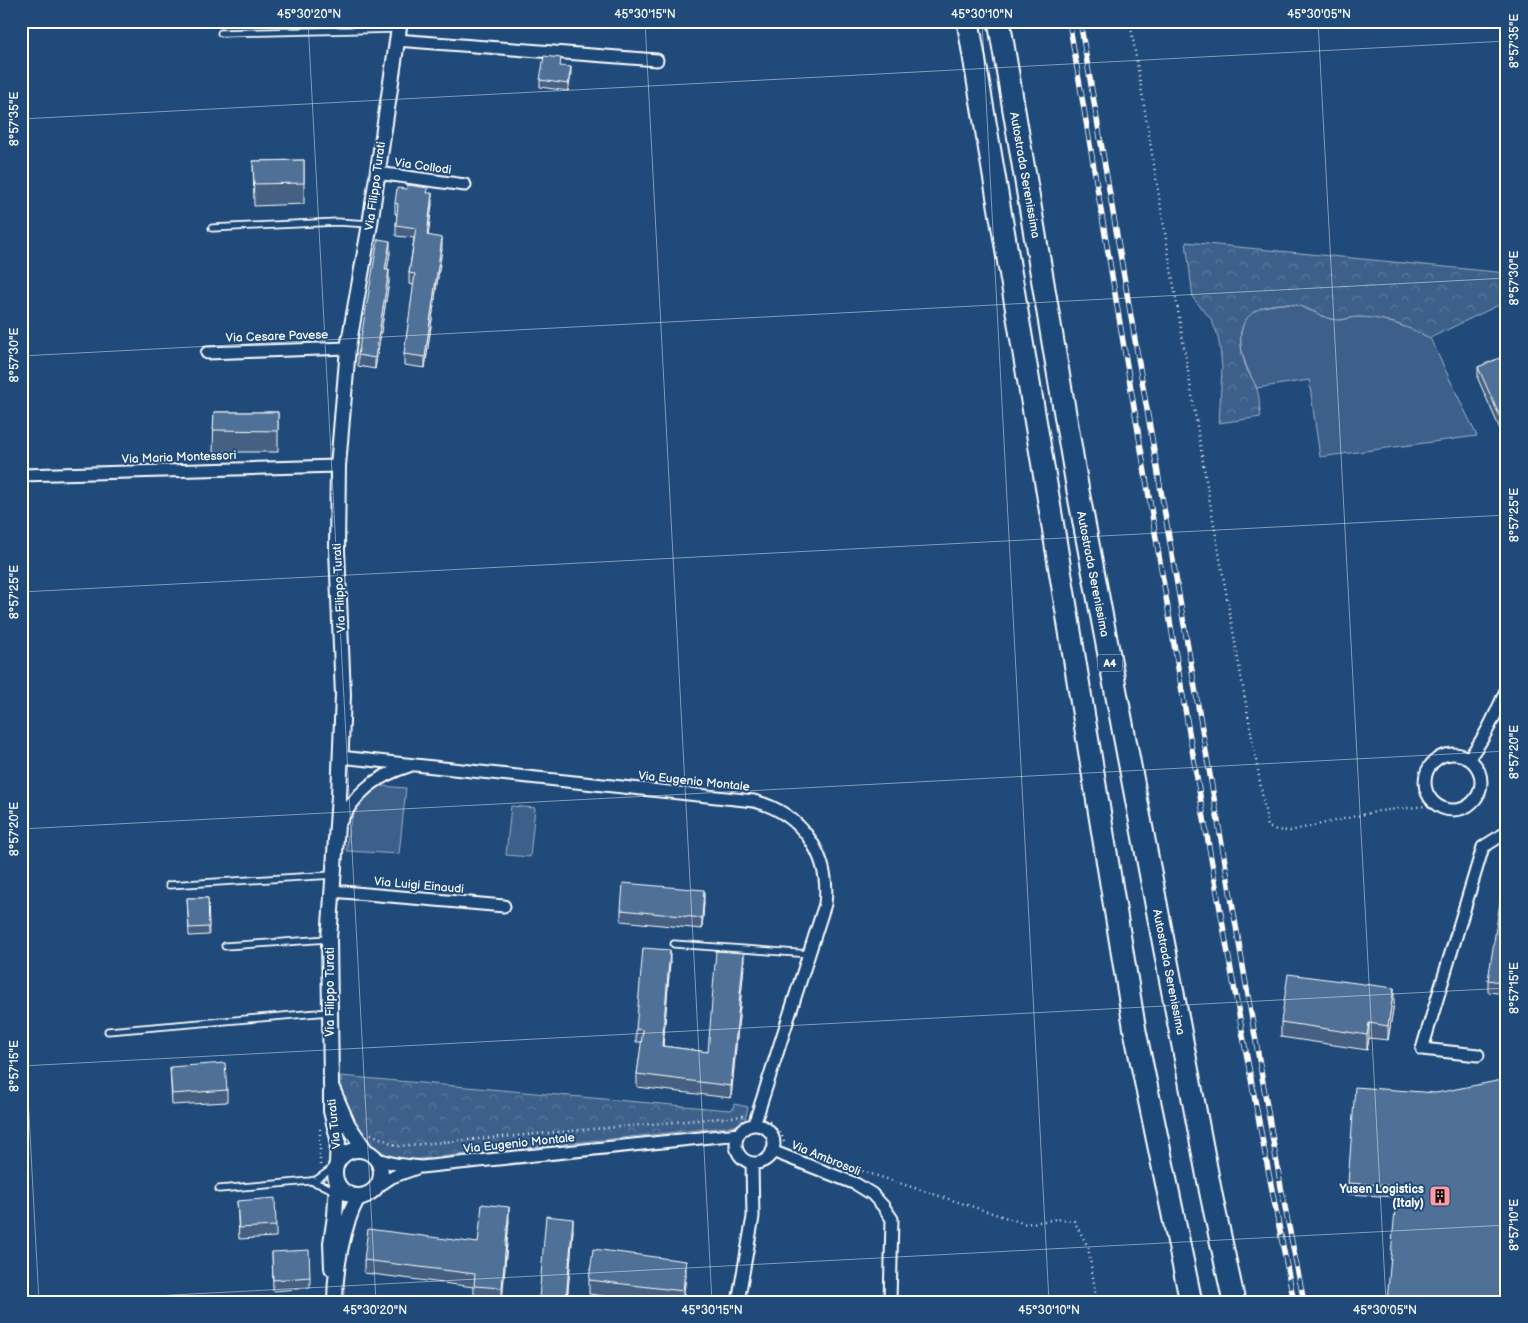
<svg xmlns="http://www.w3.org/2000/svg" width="1528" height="1323" font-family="'Balsamiq Sans',sans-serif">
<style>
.grass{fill:#3c618b;stroke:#9eb0c5}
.forest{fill:url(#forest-crowns);stroke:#9eb0c5}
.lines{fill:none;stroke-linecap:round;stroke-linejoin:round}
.service-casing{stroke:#fff;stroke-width:9}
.minor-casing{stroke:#fff;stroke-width:15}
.tertiary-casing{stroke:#fff;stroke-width:18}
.motorway-casing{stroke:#fff;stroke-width:25}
.path{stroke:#fff;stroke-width:2.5;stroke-dasharray:1 4;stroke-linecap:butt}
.service{stroke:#1f4a7a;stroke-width:5.5}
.minor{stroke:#1f4a7a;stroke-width:11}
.tertiary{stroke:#1f4a7a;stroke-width:14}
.motorway{stroke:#1f4a7a;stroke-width:21}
.rail-casing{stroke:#fff;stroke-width:5.5}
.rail{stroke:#1f4a7a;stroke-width:4;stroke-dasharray:11;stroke-linecap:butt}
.wall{fill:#456182;stroke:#fff}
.shaded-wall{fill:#384f6a;stroke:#fff}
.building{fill:#507197;stroke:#fff}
.ticks{fill:none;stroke:#fff;stroke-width:1;stroke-opacity:0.45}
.labels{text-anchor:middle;stroke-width:4;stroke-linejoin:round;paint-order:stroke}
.shield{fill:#1f4a7a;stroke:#bcc9d7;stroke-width:1}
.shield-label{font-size:11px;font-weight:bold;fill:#fff}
.street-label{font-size:12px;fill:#fff;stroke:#1f4a7a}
.poi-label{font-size:12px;font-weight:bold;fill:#fff;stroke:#1f4a7a;text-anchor:end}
.neatline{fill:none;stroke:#fff;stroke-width:2}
.ticks-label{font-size:12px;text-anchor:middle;fill:#fff}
</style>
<defs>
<pattern id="forest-crowns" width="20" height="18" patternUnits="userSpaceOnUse" patternTransform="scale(1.25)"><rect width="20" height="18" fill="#3c618b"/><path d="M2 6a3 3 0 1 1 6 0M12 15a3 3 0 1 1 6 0" fill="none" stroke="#59799c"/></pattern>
</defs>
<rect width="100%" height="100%" fill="#1f4a7a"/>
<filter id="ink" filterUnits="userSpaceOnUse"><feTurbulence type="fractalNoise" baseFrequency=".02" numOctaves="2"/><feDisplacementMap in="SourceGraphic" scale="10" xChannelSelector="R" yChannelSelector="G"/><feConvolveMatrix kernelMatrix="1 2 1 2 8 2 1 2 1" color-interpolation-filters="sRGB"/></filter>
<g filter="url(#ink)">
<path class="grass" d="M1281,304L1297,305L1330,319L1342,320L1354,317H1374L1412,329L1430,338L1477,436L1320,457L1309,380L1257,388C1246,368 1230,333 1251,313C1259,306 1271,306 1281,304Z
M381,786L406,788L399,854L347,851C347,820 355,803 381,786Z
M511,806L535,808L530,857L506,855Z"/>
<path class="forest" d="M1186,242L1507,273V301L1430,338C1408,327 1386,318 1361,317C1351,316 1342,322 1331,319C1319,316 1308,307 1296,305C1275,301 1245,307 1241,332C1239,343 1243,360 1247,370C1250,376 1254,381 1256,387C1260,395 1259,407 1261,417L1219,423L1222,368L1220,348L1217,333L1211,319L1193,298Z
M341,1076L730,1110L733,1109L734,1104L748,1107L745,1120L735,1126L409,1160C366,1157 341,1117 341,1076Z"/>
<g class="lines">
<g class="service-casing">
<path id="service" d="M221,33L398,29
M212,228L337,222L370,224
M169,885L333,875
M674,944L810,954
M225,946L328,939
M108,1031L329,1012
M313,1182L327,1187L336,1192
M219,1189L310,1181L316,1180L336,1166"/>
</g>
<g class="minor-casing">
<path id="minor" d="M396,40L657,60
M377,173L465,185
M207,353L348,348
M21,475L338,466
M1425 782a28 28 0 1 1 56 0a28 28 0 1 1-56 0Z
M340,757L754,801C801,813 831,855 825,904L754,1125
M1468,759C1486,737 1496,713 1507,688
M338,826C355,793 374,777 409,766
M332,891L504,906
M1478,1055L1422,1049L1483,847L1507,832
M736 1144a19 19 0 1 1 38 0a19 19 0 1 1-38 0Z
M772,1151L856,1184L872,1194L883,1206L892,1219L890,1302
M377,1159L395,1164L421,1167L739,1134
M374,1189L392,1177L417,1168
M738,1302L753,1217L752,1163"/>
</g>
<g class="tertiary-casing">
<path id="tertiary" d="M331,1092V1111L338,1139L337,1162
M335 1173a23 23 0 1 1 46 0a23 23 0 1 1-46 0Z
M365,1150L348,1125L331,1086V1082L329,939L339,796L343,695L337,550L338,466L348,348L370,224L400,21
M332,1268L331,1243L335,1216L337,1182
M335,1302C335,1270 342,1227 357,1199L367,1195"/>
</g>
<g class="motorway-casing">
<path id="motorway" d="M968,21L1047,490L1135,1031L1191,1302
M999,21L1078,491L1211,1194L1234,1302"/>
</g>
<path class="path" d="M1130,21L1206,480L1268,827L1277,830L1290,831L1379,811L1436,805
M769,1121L782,1136L784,1142
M320,1129V1166
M371,1134L398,1146L744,1116
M853,1168L1026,1224L1057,1219L1074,1221L1088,1247L1097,1302"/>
<use href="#service" class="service"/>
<use href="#minor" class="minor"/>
<use href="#tertiary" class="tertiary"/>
<use href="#motorway" class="motorway"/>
<g class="rail-casing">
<path id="rail" d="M1069,21C1142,448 1209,877 1294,1302
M1080,21L1281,1187L1304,1302"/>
</g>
<use href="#rail" class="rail"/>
</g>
<path class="wall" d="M561,66L571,75L568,91L540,87V80Z
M304,160V204L254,206L253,161Z
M428,193L432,204L428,235L442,249L425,368L404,365V354L414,285L409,284V273L414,238L396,236V225L397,214H395V203Z
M390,253L387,270L389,282L375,369L358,366V355Z
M1507,355V445L1478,379V367Z
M214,412H278V452H213Z
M1507,890V994L1488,992V980Z
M187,898H208L209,935L189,936Z
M704,902L702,929L621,921V910Z
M670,963L663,1046L708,1052L744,966L731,1098L637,1087V1074L642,1042H636V1029Z
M1394,1003L1388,1040L1369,1038L1367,1050L1281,1037V1022Z
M170,1067L227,1090V1102L172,1105Z
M1436,1093L1396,1197L1348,1194V1183Z
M237,1201L276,1226V1237L239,1239Z
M509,1220L502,1301L474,1299V1287L364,1273V1260L478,1243Z
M573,1230L567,1302H539V1298Z
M272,1252L310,1277V1288L273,1291Z
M686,1275L683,1302H649L589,1294V1280Z"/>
<path class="shaded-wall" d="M571,67V75L568,91V84Z
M432,193V204L427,246V235Z
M442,238V249L425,368V357Z
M390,241V253L385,281V270Z
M389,270V282L375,369V358Z
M704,890V902L702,929V918Z
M670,950V963L662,1059V1046Z
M744,953V966L731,1098V1086Z
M1394,988V1003L1388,1040V1026Z
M1369,1023V1038L1367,1050V1035Z
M509,1207V1220L502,1301V1288Z
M573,1219V1230L567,1302H566Z
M686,1261V1275L683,1302V1291Z"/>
<path class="building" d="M544,56L561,58L560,66L571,67L568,84L540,80Z
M304,160V183L254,184L253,161Z
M408,185L428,188L427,193H432L427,235L442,238L425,357L404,354L415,274L409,273L416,228L396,225L398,204L395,203L397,188L407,189Z
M378,239L390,241L385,270H389L375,358L358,355Z
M1507,355V433L1478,367Z
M214,412H278V431L213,430Z
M623,883L704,890L702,918L621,910Z
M1507,890V983L1488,980L1501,896Z
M187,898H208L209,927L189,928Z
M643,948L670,950L662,1046L708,1052L716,951L744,953L731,1086L637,1074L643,1030L636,1029Z
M1288,974L1394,988L1388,1026L1369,1023L1367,1035L1281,1022Z
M225,1063L227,1090L172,1094L170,1067Z
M1507,1079V1302H1387L1397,1186L1348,1183L1355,1087L1436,1093Z
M275,1198L276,1226L239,1228L237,1201Z
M482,1204L509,1207L502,1288L474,1286L475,1274L364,1260L368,1229L478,1243Z
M546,1216L573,1219L566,1300L539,1298Z
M593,1249L686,1261L683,1291L589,1280Z
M309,1250L310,1277L273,1280L272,1252Z"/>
</g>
<path class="ticks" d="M308,21L376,1302M645,21L712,1302M982,21L1049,1302M1318,21L1386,1302M21,119L1507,41M21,356L1507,278M21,592L1507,515M21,829L1507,751M21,965L39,1302M21,1066L1507,988M39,1302L1507,1225"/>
<defs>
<g id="building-square" transform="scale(1.125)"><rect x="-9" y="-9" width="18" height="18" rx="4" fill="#ff9aa2" stroke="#1f4a7a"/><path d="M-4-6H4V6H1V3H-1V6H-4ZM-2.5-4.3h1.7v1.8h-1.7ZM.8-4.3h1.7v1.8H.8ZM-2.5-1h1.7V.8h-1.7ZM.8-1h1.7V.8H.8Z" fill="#111"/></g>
</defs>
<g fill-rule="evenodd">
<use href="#building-square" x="1440" y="1196"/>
</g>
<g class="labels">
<rect class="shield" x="1097.5" y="654.5" width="25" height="17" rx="4"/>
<g class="shield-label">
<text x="1110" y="667">A4</text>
</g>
<g class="street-label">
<text transform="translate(423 166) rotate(8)" y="4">Via Collodi</text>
<text transform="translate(1025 175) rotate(80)" y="4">Autostrada Serenissima</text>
<text transform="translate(375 186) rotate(-82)" y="4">Via Filippo Turati</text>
<text transform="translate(277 336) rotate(-2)" y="4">Via Cesare Pavese</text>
<text transform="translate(179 457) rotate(-2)" y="4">Via Maria Montessori</text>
<text transform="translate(1093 574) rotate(79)" y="4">Autostrada Serenissima</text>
<text transform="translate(339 588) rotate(-93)" y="4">Via Filippo Turati</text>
<text transform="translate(694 781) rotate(6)" y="4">Via Eugenio Montale</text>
<text transform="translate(419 885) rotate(5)" y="4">Via Luigi Einaudi</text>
<text transform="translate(1169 972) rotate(79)" y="4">Autostrada Serenissima</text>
<text transform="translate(330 992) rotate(-90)" y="4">Via Filippo Turati</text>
<text transform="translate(334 1124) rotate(-96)" y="4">Via Turati</text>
<text transform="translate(519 1143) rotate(-6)" y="4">Via Eugenio Montale</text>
<text transform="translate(826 1158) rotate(22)" y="4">Via Ambrosoli</text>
</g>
<g class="poi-label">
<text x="1424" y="1193">Yusen Logistics<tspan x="1424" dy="14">(Italy)</tspan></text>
</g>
</g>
<rect width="1528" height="1323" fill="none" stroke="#1f4a7a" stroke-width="55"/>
<rect x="28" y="28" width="1472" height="1268" class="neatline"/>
<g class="ticks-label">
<text x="309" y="18">45°30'20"N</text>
<text x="645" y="18">45°30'15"N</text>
<text x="982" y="18">45°30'10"N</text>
<text x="1319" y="18">45°30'05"N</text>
<text transform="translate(1514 41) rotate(-90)" y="4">8°57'35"E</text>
<text transform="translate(14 119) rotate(-90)" y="4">8°57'35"E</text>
<text transform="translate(1514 278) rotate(-90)" y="4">8°57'30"E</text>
<text transform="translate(14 355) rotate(-90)" y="4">8°57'30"E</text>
<text transform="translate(1514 515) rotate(-90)" y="4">8°57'25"E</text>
<text transform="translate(14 592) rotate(-90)" y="4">8°57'25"E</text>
<text transform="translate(1514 752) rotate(-90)" y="4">8°57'20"E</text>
<text transform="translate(14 829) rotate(-90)" y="4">8°57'20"E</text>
<text transform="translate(1514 988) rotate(-90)" y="4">8°57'15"E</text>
<text transform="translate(14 1066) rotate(-90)" y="4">8°57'15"E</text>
<text transform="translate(1514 1225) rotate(-90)" y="4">8°57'10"E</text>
<text x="375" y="1314">45°30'20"N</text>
<text x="712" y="1314">45°30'15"N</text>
<text x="1049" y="1314">45°30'10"N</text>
<text x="1385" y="1314">45°30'05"N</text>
</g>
</svg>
